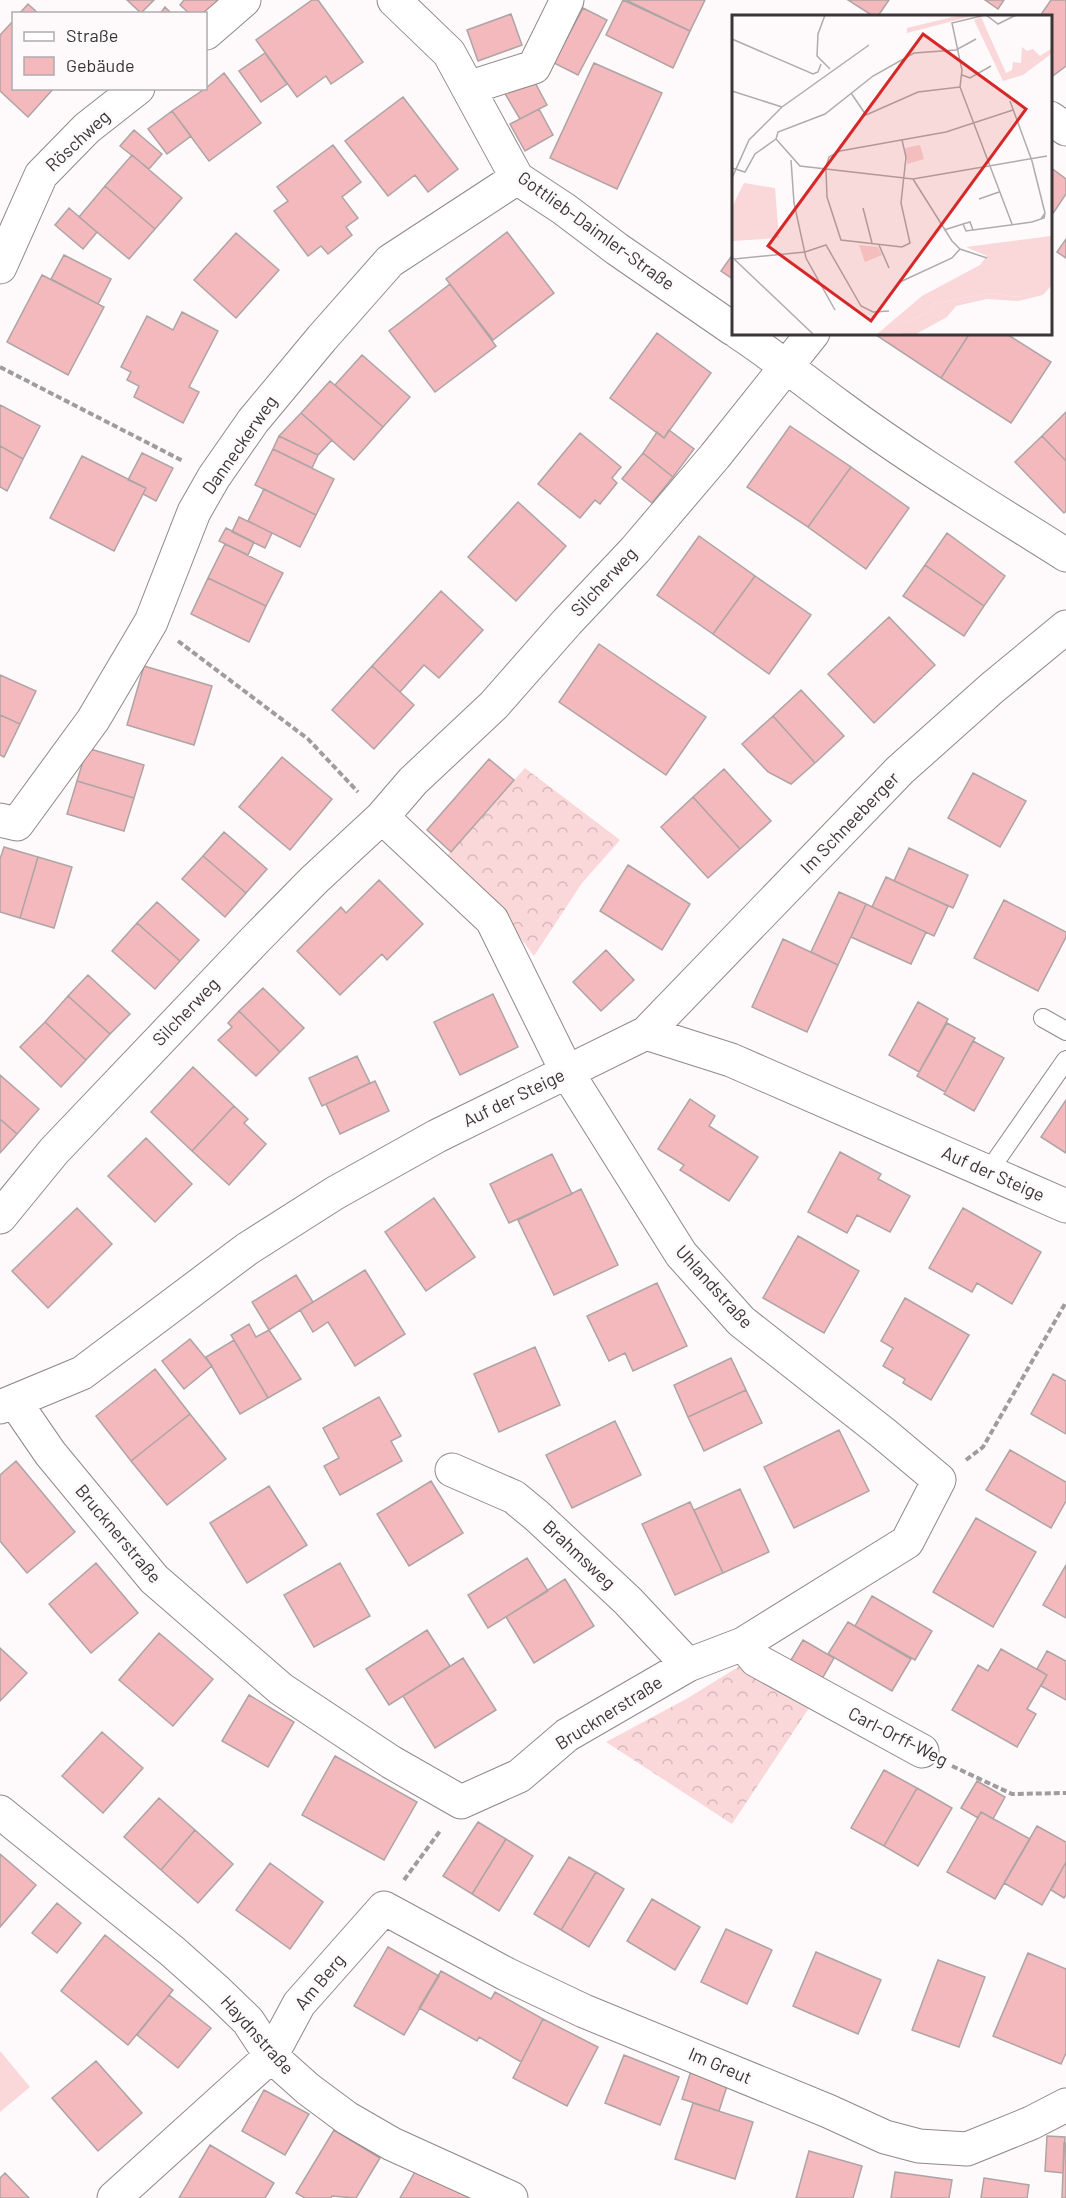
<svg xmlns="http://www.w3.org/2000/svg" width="1066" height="2198" font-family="Barlow,sans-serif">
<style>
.forest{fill:url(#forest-crowns)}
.garden{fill:#fad7d9}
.building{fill:#f4b9bd;stroke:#aea4a5;stroke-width:1.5}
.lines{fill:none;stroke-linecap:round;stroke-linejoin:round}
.lane-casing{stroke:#928888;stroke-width:20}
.street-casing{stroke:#928888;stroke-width:35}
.path{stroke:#a09b9c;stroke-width:4;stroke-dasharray:6 3;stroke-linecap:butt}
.lane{stroke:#fff;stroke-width:18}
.street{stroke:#fff;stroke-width:33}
.labels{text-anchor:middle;stroke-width:5;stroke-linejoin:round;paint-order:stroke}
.street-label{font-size:18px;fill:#3a3536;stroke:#fef9fa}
.inset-road{fill:none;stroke:#b0abac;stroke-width:1.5}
.view{fill:#d62828;fill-opacity:0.15;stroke:#d62828;stroke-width:3}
.inset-edge{fill:none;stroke:#3a3536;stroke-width:3}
</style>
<defs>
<pattern id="forest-crowns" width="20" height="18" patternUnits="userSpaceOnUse" patternTransform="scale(1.5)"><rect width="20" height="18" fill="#fad7d9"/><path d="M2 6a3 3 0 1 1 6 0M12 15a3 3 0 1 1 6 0" fill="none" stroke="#d7b9bb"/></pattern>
</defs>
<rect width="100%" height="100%" fill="#fef9fa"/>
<path class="forest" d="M525,768L620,840L582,883L534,956L500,911L443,860Z
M743,1664L815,1699L732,1824L606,1742L688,1698Z"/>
<path class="garden" d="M0,2051L30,2087L0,2112Z"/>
<path class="building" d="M127,0H154L141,13Z
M184,0H225L206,14H190L180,5Z
M312,0H318L363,62L331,84L326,76L297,97L256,40Z
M623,0L690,31L673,68L606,35Z
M626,0H705L690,31Z
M848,0H889L878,16H873Z
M985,0H1004L998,9Z
M1051,0H1066V66L1050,78V16H1040Z
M28,4L39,14H19Z
M165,7L172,14H160Z
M583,8L607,20L578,75L554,63Z
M511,14L522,45L478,61L467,30Z
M14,20V88H54L28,117L0,91V35Z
M265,53L287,84L261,102L239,71Z
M594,63L662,93L617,189L550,158Z
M224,73L261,123L209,161L172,111L206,88Z
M532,77L547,105L520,119L504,92Z
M403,97L458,169L428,192L415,175L388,196L345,141Z
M539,109L553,135L525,151L510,124Z
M172,111L191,136L167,154L148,129Z
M134,130L162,154L149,169L120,146Z
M333,145L361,182L342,197L358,218L346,227L352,235L328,254L321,246L308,256L274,211L288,201L277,187Z
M132,155L182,198L155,229L105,186Z
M1050,167L1066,179V194L1050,218Z
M105,186L155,229L129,259L79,217Z
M69,208L97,232L83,249L55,225Z
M507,232L554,293L493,340L446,279Z
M236,233L279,270L236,318L194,280Z
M1066,239V258L1057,252Z
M733,254V279L721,271Z
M64,255L111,279L98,304L51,279Z
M42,275L104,307L68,375L7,342Z
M450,284L496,346L435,392L389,331Z
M182,312L218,331L189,387L199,392L183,423L134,397L139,386L127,380L131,372L121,367L147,316L173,330Z
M657,333L711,373L664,438L610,398Z
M873,333H970L941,378Z
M970,333H1005L1051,362L1011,423L941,378Z
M362,355L410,397L383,427L335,385Z
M330,381L383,427L354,460L301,413Z
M0,405L40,426L23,459L0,446Z
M1066,412V461L1042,436Z
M301,413L332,440L318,455L279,436Z
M790,426L851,467L808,527L747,487Z
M669,430L694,449L673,477L643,453L657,432L664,438Z
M580,433L621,467L612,478L617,483L600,504L595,500L580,518L538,484Z
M279,436L318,455L312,468L273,449Z
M1042,436L1066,461V511L1064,513L1015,462Z
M0,446L23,459L7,491L0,487Z
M273,449L334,479L316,515L255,485Z
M142,453L173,468L156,501L143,494L146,488L128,480Z
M643,453L673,477L652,503L622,479Z
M82,456L146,488L114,551L50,518Z
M851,467L909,508L866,569L808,527Z
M264,489L316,515L300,547L248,521Z
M518,502L566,546L516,601L468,557Z
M239,517L272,533L265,548L232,532Z
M226,528L254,542L248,555L219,541Z
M947,533L1005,576L984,606L925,565Z
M699,536L755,576L713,634L657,595Z
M225,544L283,573L266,606L208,578Z
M925,565L984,606L964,636L903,596Z
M755,576L811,615L769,674L713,634Z
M208,578L266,606L249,642L191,614Z
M441,591L483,630L439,678L424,665L400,692L372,666Z
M889,617L935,665L874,723L828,674Z
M599,644L706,717L666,775L559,702Z
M144,666L212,686L194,745L127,725Z
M372,666L414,705L374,749L332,710Z
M0,675L36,691L20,724L0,715Z
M801,690L844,736L815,763L773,716Z
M0,715L20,724L4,757L0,755Z
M773,716L815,763L791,784L768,772L742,744Z
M87,748L144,765L134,798L77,781Z
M282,757L332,799L290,850L239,807Z
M489,759L514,780L451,852L427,830Z
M724,769L771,821L740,849L693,797Z
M973,773L1026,801L1000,847L948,818Z
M77,781L134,798L124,831L67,814Z
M693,797L740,849L708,878L661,827Z
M224,832L267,869L246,893L203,856Z
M4,847L38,857L20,918L0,912V859Z
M909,848L968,875L953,908L894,881Z
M203,856L246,893L225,917L182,879Z
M38,857L72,867L54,928L20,918Z
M628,865L690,904L662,950L600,911Z
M886,877L948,906L934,936L872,907Z
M379,880L423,924L387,960L382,954L340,995L297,951L341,907L346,913Z
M839,892L866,904L838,965L811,952Z
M1004,900L1066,932V937L1038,991L974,958Z
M157,902L199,940L180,961L137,923Z
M866,904L926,932L911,964L851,937Z
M137,923L180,961L155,989L112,951Z
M783,939L838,965L807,1032L752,1007Z
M606,950L634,980L601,1011L573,982Z
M88,975L130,1014L110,1034L68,996Z
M263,988L304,1028L280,1052L239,1011Z
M493,994L518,1047L460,1075L434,1022Z
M68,996L110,1034L86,1060L45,1022Z
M918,1002L948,1019L919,1072L889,1055Z
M239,1011L280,1052L256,1076L218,1040L232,1027L228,1023Z
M45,1022L86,1060L61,1087L20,1047Z
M947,1023L975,1038L945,1092L917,1076Z
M973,1041L1004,1058L974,1111L944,1094Z
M357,1056L370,1083L322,1106L309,1078Z
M193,1067L234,1106L192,1151L151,1112Z
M0,1075L39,1109L17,1134L0,1119Z
M375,1081L389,1111L340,1134L326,1104Z
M690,1099L715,1116L709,1126L758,1157L729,1201L680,1170L684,1165L658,1149Z
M1066,1100V1153L1041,1137Z
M234,1106L248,1119L244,1123L266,1144L229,1185L192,1151Z
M0,1119L17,1134L0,1153Z
M146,1138L192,1184L155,1222L108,1176Z
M840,1152L881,1174L878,1179L910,1196L890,1232L857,1215L847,1233L808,1212Z
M552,1154L572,1194L509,1223L490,1184Z
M581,1189L618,1265L554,1295L518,1220Z
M434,1198L475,1257L426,1291L385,1232Z
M77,1208L112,1244L48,1308L12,1271Z
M963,1208L1041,1252L1012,1304L977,1283L972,1292L929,1268Z
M798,1236L859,1271L824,1333L763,1298Z
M365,1270L405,1334L355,1366L328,1322L313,1332L300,1310Z
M296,1275L313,1302L269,1330L252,1302Z
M657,1283L687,1346L633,1371L625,1353L609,1361L587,1316Z
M905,1298L969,1335L931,1400L903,1383L905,1379L883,1366L893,1348L881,1341Z
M249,1324L256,1337L269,1330L301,1379L268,1398L231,1335Z
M190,1339L212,1366L184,1389L162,1361Z
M234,1340L268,1398L240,1414L206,1357Z
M535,1347L560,1405L499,1432L474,1374Z
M731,1358L746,1390L688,1417L674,1385Z
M155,1369L190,1414L131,1461L96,1416Z
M1053,1374L1066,1381V1434L1031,1414Z
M746,1390L762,1423L704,1451L688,1417Z
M379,1397L401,1436L391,1441L402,1461L340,1495L324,1466L339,1458L323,1428Z
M190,1414L226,1459L167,1505L131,1461Z
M615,1421L641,1475L572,1508L546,1455Z
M839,1430L869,1491L794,1528L764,1467Z
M1010,1450L1066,1482V1501L1051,1528L986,1490Z
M16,1461L75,1532L27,1573L0,1541V1475Z
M431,1481L463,1533L409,1566L377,1514Z
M269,1486L307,1545L247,1583L210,1523Z
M740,1489L769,1552L723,1573L694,1510Z
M690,1502L723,1573L675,1595L642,1524Z
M976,1518L1036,1552L993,1627L933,1592Z
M527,1558L548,1591L488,1628L468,1595Z
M96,1563L138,1613L91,1653L49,1604Z
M340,1563L370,1616L314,1647L284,1595Z
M1066,1565V1618L1043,1605Z
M565,1579L594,1626L534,1663L506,1617Z
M872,1596L932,1631L915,1660L855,1626Z
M848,1622L911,1659L892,1691L828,1654Z
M427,1630L450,1666L389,1705L366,1669Z
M159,1633L213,1679L173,1726L119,1680Z
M803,1640L834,1658L819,1684L788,1665Z
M0,1648L27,1673L0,1701Z
M1001,1649L1047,1675L1027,1709L1036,1714L1017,1747L952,1710L978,1665L988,1671Z
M1047,1651L1066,1661V1700L1041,1686L1047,1675L1037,1669Z
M463,1658L496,1710L435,1748L403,1696Z
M249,1695L294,1722L268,1767L222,1741Z
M102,1732L143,1768L103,1813L62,1776Z
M335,1756L417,1802L384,1860L302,1815Z
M884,1770L917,1788L884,1846L851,1828Z
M977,1781L1005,1797L993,1819L981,1812L978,1818L961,1808Z
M917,1788L952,1808L918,1866L884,1846Z
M159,1798L195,1830L161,1870L124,1837Z
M981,1812L1030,1839L995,1899L947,1872Z
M478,1822L506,1839L472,1894L443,1876Z
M1037,1826L1066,1842V1862L1042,1905L1004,1883Z
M195,1830L233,1864L198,1903L161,1870Z
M506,1839L533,1856L499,1911L472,1894Z
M0,1854L36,1885L0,1927Z
M569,1857L596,1872L561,1930L534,1914Z
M1066,1862V1895L1064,1898L1051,1890Z
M270,1863L323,1902L290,1949L236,1910Z
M596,1872L624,1889L589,1947L561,1930Z
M652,1899L700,1927L675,1970L627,1941Z
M57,1903L81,1923L57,1953L32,1933Z
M726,1929L772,1950L747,2004L701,1982Z
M105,1935L173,1990L128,2045L61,1991Z
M388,1947L439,1976L404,2035L354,2006Z
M816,1952L881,1980L858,2034L793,2006Z
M1028,1953L1066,1969V2053L1061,2064L993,2036Z
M938,1960L985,1977L959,2047L912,2030Z
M441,1971L491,1999L495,1992L543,2019L521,2062L479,2037L477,2041L419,2008Z
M169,1995L211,2028L178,2068L137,2035Z
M543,2019L598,2047L567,2106L513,2078Z
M624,2055L679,2077L660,2125L605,2103Z
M96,2061L142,2113L98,2151L52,2098Z
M691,2071L728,2083L719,2111L682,2099Z
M264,2090L309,2114L285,2155L242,2131Z
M693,2103L753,2122L735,2179L675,2159Z
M334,2130L380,2158L356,2198L332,2196L331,2198H305L296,2193Z
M1047,2136L1065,2137L1063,2173L1045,2171Z
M1064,2143H1066V2198H1062Z
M210,2145L274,2183L265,2198H179Z
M809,2151L862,2166L853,2198H796Z
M419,2165L470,2195L469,2198H400Z
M895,2172L952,2180L949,2198H891Z
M5,2173L29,2198H0V2178Z
M984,2178L1029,2185L1027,2198H981Z"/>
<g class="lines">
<g class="lane-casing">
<path id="lane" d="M1043,1018L1066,1031
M988,1172L1066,1060"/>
</g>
<g class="street-casing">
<path id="street" d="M394,0L449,53L517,178L564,209L617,249L733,329
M206,33L244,0
M468,88L534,67L567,0
M1050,118L1066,129
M0,267L41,175L87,128L138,88
M739,333C774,356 806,382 839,406C912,460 990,507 1066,555
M0,820L17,824L93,720L151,622L194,512L214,477L253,421L322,338L390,261L517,178
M646,1033L731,1060L1066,1206
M0,1217L54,1151L255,940L314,880L382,817L413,781L494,705L567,622L635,550L715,456L813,333
M15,1402L50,1453L154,1579L281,1689L391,1762L461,1802L519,1776L567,1735L688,1665L743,1644L907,1542L939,1480L883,1433L741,1321L681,1254L567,1072L492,920L382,817
M0,1407L82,1373L247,1249L335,1193L437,1136L646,1033L900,770L992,688L1066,627
M452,1470L514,1497L537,1516L628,1601L688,1665
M743,1644L756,1660L922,1751
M0,1812L172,1951L217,1991L248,2021L271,2056L308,2089L347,2118L392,2144L511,2198
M114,2198L271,2056L299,2004L384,1908L506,1974L584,2011L828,2111L885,2137L919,2146L967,2149L1031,2123L1066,2105"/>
</g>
<path class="path" d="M0,367L183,461
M178,641L308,739L358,792
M966,1460L983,1447L1066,1302
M952,1766L1012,1794L1066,1793
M404,1880L440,1831"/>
<use href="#lane" class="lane"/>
<use href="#street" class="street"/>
</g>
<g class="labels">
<g class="street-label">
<text transform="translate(78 141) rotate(-43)" y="6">Röschweg</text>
<text transform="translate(596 231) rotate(36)" y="6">Gottlieb-Daimler-Straße</text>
<text transform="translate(240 445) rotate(-55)" y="6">Danneckerweg</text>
<text transform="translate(604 582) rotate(-47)" y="6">Silcherweg</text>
<text transform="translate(850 823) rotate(-46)" y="6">Im Schneeberger</text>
<text transform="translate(186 1012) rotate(-46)" y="6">Silcherweg</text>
<text transform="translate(514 1098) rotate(-26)" y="6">Auf der Steige</text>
<text transform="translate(993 1174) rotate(24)" y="6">Auf der Steige</text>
<text transform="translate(714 1287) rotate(48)" y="6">Uhlandstraße</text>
<text transform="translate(118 1534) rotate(50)" y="6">Brucknerstraße</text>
<text transform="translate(579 1555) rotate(43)" y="6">Brahmsweg</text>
<text transform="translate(609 1713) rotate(-32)" y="6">Brucknerstraße</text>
<text transform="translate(898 1737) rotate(27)" y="6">Carl-Orff-Weg</text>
<text transform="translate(320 1982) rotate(-50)" y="6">Am Berg</text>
<text transform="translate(257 2035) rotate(48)" y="6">Haydnstraße</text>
<text transform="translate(720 2066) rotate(23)" y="6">Im Greut</text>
</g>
</g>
<g transform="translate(732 15)">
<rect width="320" height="320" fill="#fef9fa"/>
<path d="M229,0H244L175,18V13ZM249,2L274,58L280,55L281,47L289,48L290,32L295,36L301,34L308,41L319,34V39L291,60L271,66L242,5ZM319,221V256L310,276L285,282L257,278L201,289L199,297L169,308L172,318L145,319L190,281L248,250L255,241L234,232Z" fill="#fad7d9"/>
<path d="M188,130L192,144L175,149L173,133ZM127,230L146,232L150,240L133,247ZM319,256V271L311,280L286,286L255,284L224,291L215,302L184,319H169V308L199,297L201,289L257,278L285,282L309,276Z" fill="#fad7d9"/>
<path d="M12,168L43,173L47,223L0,226V192Z" fill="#fad7d9"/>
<path class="inset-road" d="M93,0L86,19L85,41L98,54M253,0L220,8L230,55L228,72L280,209M254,0L266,9L284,0M0,24L81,59L86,57L89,49M230,60L238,63L259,51M0,76L50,92M119,78L134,100L186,77L228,72M278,86L300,146L313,198M44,124L68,151L181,164L315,141M44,124L46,117L93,99L141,61L182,38L224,35L244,24M59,145L62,188L74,243L103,295M0,153L13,157L23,139L44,124M93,155L97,142L108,136L214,117L281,95M94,155L95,182L109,225L170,232L178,228L169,188L174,142L170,125M0,163L17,125L50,92L137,30M181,164L220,226L228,234L255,243M247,184L267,177M131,193L140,228M212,215L231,209L238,207L241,215L234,216L231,209M241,215L300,207L312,203L313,198L309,204M147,230L157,253M1,243L81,319M2,244L73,237L94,230L129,291L141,297L157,296M168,267L220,243L228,234"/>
<path class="view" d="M191,19L294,94L139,306L36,231Z"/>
<rect width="320" height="320" class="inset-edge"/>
</g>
<rect x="12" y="12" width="195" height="78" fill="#fef9fa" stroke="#b0abac" stroke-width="1.5"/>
<rect x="24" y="32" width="30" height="9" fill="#ffffff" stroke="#b0abac" stroke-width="1.5"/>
<text x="66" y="42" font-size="18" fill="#3a3536">Straße</text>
<rect x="24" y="57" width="30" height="18" fill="#f4b9bd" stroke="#b0abac" stroke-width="1.5"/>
<text x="66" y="72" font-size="18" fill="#3a3536">Gebäude</text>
</svg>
